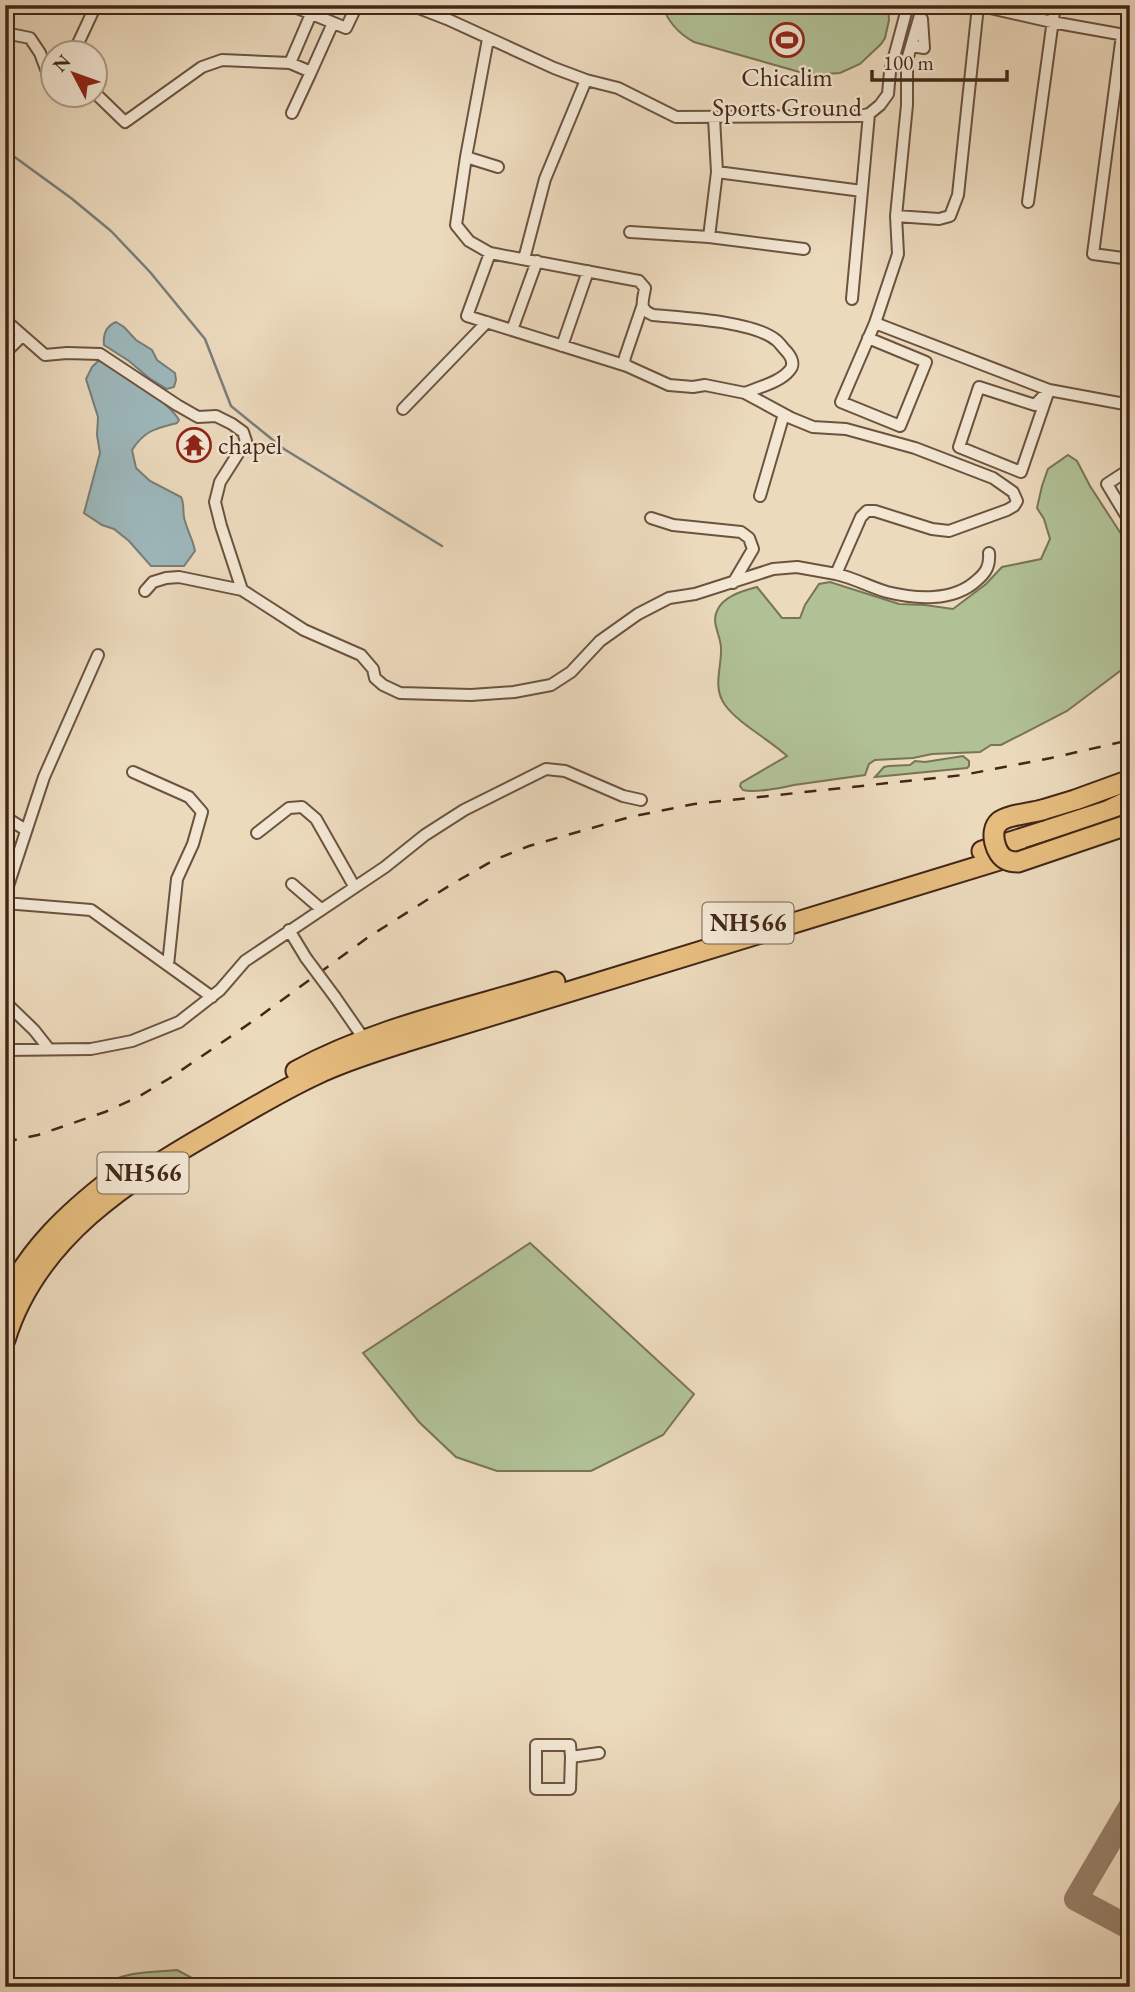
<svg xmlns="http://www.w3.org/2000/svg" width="1135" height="1992" font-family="'EB Garamond',serif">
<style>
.green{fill:#b1c196;stroke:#7a7456;stroke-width:2}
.water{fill:#9db8bc;stroke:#797e7a;stroke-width:2}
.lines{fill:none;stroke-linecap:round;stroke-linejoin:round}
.stream{stroke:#797e7a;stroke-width:2.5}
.taxiway{stroke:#97806a;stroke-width:24}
.street-casing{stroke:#6c5340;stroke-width:14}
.highway-casing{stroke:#422617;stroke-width:23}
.street{stroke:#f3e7d4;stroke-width:10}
.highway{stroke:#e6bd7e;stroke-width:19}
.rail{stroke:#422617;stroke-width:2.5;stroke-dasharray:12 12;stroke-linecap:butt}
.street-bridge-casing{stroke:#6c5340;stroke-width:14;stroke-linecap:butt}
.highway-bridge-casing{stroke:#422617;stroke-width:23;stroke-linecap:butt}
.street-bridge{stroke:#f3e7d4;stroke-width:10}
.highway-bridge{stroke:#e6bd7e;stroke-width:19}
.labels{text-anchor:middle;stroke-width:5;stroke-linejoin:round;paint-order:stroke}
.shield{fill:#f3e7d4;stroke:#776050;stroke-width:2}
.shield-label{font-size:24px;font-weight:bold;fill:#422617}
.poi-label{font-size:26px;fill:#422617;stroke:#f3e7d4}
</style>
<rect width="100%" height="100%" fill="#ecdabd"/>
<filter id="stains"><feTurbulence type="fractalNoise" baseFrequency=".00286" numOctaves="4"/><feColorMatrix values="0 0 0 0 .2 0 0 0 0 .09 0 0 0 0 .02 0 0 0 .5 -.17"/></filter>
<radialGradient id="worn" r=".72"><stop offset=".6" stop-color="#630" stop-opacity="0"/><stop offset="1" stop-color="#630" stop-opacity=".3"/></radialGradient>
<path class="green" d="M662,5H888L889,20L885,38L881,44L860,64L840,73L810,75L694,42C679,34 668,22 662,5Z
M1068,455L1077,461L1090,486L1125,540L1130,551V656L1120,671L1067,711L1001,745H991L980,752L932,754L913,758L875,760L869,764L865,775L794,785C782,788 754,793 743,790L740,786L741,783L787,756C769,739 740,725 725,705C712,687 722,667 721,648C721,636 711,623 717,611C723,596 743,591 757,587L782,618H800L805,605L819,584L830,582L899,604L925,605L953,609L986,584L1002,567L1041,559L1050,539L1044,519L1037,508L1042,486L1048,469Z
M963,756L969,761V766L967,768L875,777L884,767L889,766L910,765L915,761L925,762Z
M530,1243L694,1394L663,1435L591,1471H497L456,1457L419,1422L363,1353Z
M177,1970L194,1979L199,1987H105C117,1971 158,1972 177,1970Z"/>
<path class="water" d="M116,322L124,327L136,340L152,350L157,360L175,373L176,380L174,387L167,389L149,378L129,361L104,345C103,335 106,326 116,322Z
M98,361C115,364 170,404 179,420L177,423C155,429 145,430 132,450L136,468L150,481L181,497C185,505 182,513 185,521C188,532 193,540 195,551L184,566H151L129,541L114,529L102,525L84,513L100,453L97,435L98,417L86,379L92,367Z"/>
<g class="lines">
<path class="stream" d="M5,150L71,198L111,231L150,272L205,339L231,406L284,449L442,546"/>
<path class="taxiway" d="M1130,1807L1076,1899L1130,1928"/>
<g class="street-casing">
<path id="street" d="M290,5L346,28L357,5
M411,5L447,19L554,68L586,80L618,88L676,117L859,116L869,114L880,105L888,94L890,72L908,5
M977,5L1052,22L1130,36
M311,14L290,63L311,72L333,23
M5,33L30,38L40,53L46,69L52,73
M1122,35L1093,254L1130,259
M488,39L466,157L456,225L469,241L490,253L639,281L645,288C643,302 638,309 653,315C684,318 753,321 776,340C780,343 783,348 787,352C792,358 795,365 789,371C780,382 759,387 745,393
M911,46L924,48L922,19
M74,52L96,5
M94,92L125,122L202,67L222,60L290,63
M292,113L311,72
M714,118L717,172L709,237L804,249
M466,157L498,167
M717,172L862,191
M1028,202L1055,5
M896,216L939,219L950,216L958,195L978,6
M630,232L709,237
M490,253L467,316L627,366
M524,259L545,179L586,80
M852,299L869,114
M5,320L45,355L67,353L100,354L177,405L198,417L216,416L232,424L243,432L246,441L220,482L215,502L221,526L242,590
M875,323L1049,390L1130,405
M512,330L537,261
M868,338L926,362L900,426L841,402L875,323L898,254L896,216L907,105V60L923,5
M562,346L588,271
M5,353L22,336
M979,387L1035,405L1049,390L1021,472L959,447Z
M403,409L487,322
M1130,469L1107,484L1130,522
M760,496L784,414
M651,518L673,525L741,532L749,538L753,549L733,583
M836,574C854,578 870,587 887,592C915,599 953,602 976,581C986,573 990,566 989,553
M145,591L153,582L166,578L179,577L242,590L304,630L361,655L373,669L375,678L383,685L400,693L471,695L514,692L551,685L571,672L600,641L638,614L669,598L695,594L773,569L797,567L836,574L861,517L867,511H875L932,529L949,531L1007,510L1014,506L1017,501L1013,492L993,478L915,448L846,429L813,427L791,418L745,393L705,385L693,387L669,385L627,366L624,362L625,357L642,307
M133,772L189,797L202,812L193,844L177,879L168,965
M5,817L26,830
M257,833L289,808L302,807L316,819L354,886
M292,884L321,909
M5,895L44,777L98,655
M5,903L91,910L212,997
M289,930L306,958
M335,997L364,1039L369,1042
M5,1002L34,1030L49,1049
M5,1050L91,1049L132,1041L179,1022L220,990L245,961L385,867L425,835L464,810L546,769L565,771L623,796L641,800
M571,1757L570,1745H536V1789H570L571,1757L599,1753"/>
</g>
<g class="highway-casing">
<path id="highway" d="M1042,810L1075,800L1130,780
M982,851L1107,811L1130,800
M296,1071C377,1027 468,1009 555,982
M5,1301C28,1250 69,1212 113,1178
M5,1340C36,1238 128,1180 215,1130C248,1111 282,1090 317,1074C346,1060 377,1051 408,1041L1019,854"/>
</g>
<use href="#street" class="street"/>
<use href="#highway" class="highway"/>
<path class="rail" d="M5,1142L38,1135L105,1112L138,1097L170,1078L256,1019L367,938L452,884L494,860L529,846L630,817L694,804L963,775L1051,758L1130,740"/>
<g class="street-bridge-casing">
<path id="street-bridge" d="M306,958L335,997"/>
</g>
<g class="highway-bridge-casing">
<path id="highway-bridge" d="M1042,810C1031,813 1007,815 999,822C989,831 995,855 1007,860C1011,862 1014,862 1018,862L1130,824"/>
</g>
<use href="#street-bridge" class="street-bridge"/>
<use href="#highway-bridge" class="highway-bridge"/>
</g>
<defs>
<g id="stadium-ring" transform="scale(1.75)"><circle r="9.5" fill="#f3e7d4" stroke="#8f2418" stroke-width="1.5"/><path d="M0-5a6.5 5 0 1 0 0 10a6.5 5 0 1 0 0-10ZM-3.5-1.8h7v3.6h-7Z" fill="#8f2418"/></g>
<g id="temple-ring" transform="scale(1.75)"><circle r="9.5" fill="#f3e7d4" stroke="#8f2418" stroke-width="1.5"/><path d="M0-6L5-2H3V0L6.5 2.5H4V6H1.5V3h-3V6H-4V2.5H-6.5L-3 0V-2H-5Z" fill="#8f2418"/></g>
</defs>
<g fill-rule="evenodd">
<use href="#stadium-ring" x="787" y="40"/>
<use href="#temple-ring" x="194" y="445"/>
</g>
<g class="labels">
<g class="shield">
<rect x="702.5" y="902.5" width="91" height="41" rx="5"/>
<rect x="97.5" y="1152.5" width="91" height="41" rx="5"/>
</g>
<g class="shield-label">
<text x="748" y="931">NH566</text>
<text x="143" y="1181">NH566</text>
</g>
<g class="poi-label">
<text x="787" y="86">Chicalim<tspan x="787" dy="30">Sports Ground</tspan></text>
<text x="218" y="454" text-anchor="start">chapel</text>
</g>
</g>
<rect width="1135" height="1992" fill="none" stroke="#ecdabd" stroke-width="28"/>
<rect x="7" y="7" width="1121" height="1978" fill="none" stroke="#422617" stroke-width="3.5"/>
<rect x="14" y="14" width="1107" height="1964" fill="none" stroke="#422617" stroke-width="2"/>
<g transform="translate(74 74) rotate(311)"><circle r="33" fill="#f3e7d4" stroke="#ac9a88" stroke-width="2"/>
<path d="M0-5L12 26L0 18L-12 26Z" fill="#8f2418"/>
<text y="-10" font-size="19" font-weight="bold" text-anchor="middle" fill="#422617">N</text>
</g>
<path d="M872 70v10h135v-10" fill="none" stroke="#422617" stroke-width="3.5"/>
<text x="883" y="70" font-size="21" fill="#422617" stroke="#f3e7d4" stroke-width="5" paint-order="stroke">100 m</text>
<rect width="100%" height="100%" filter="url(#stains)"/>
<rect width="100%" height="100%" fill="url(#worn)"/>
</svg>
